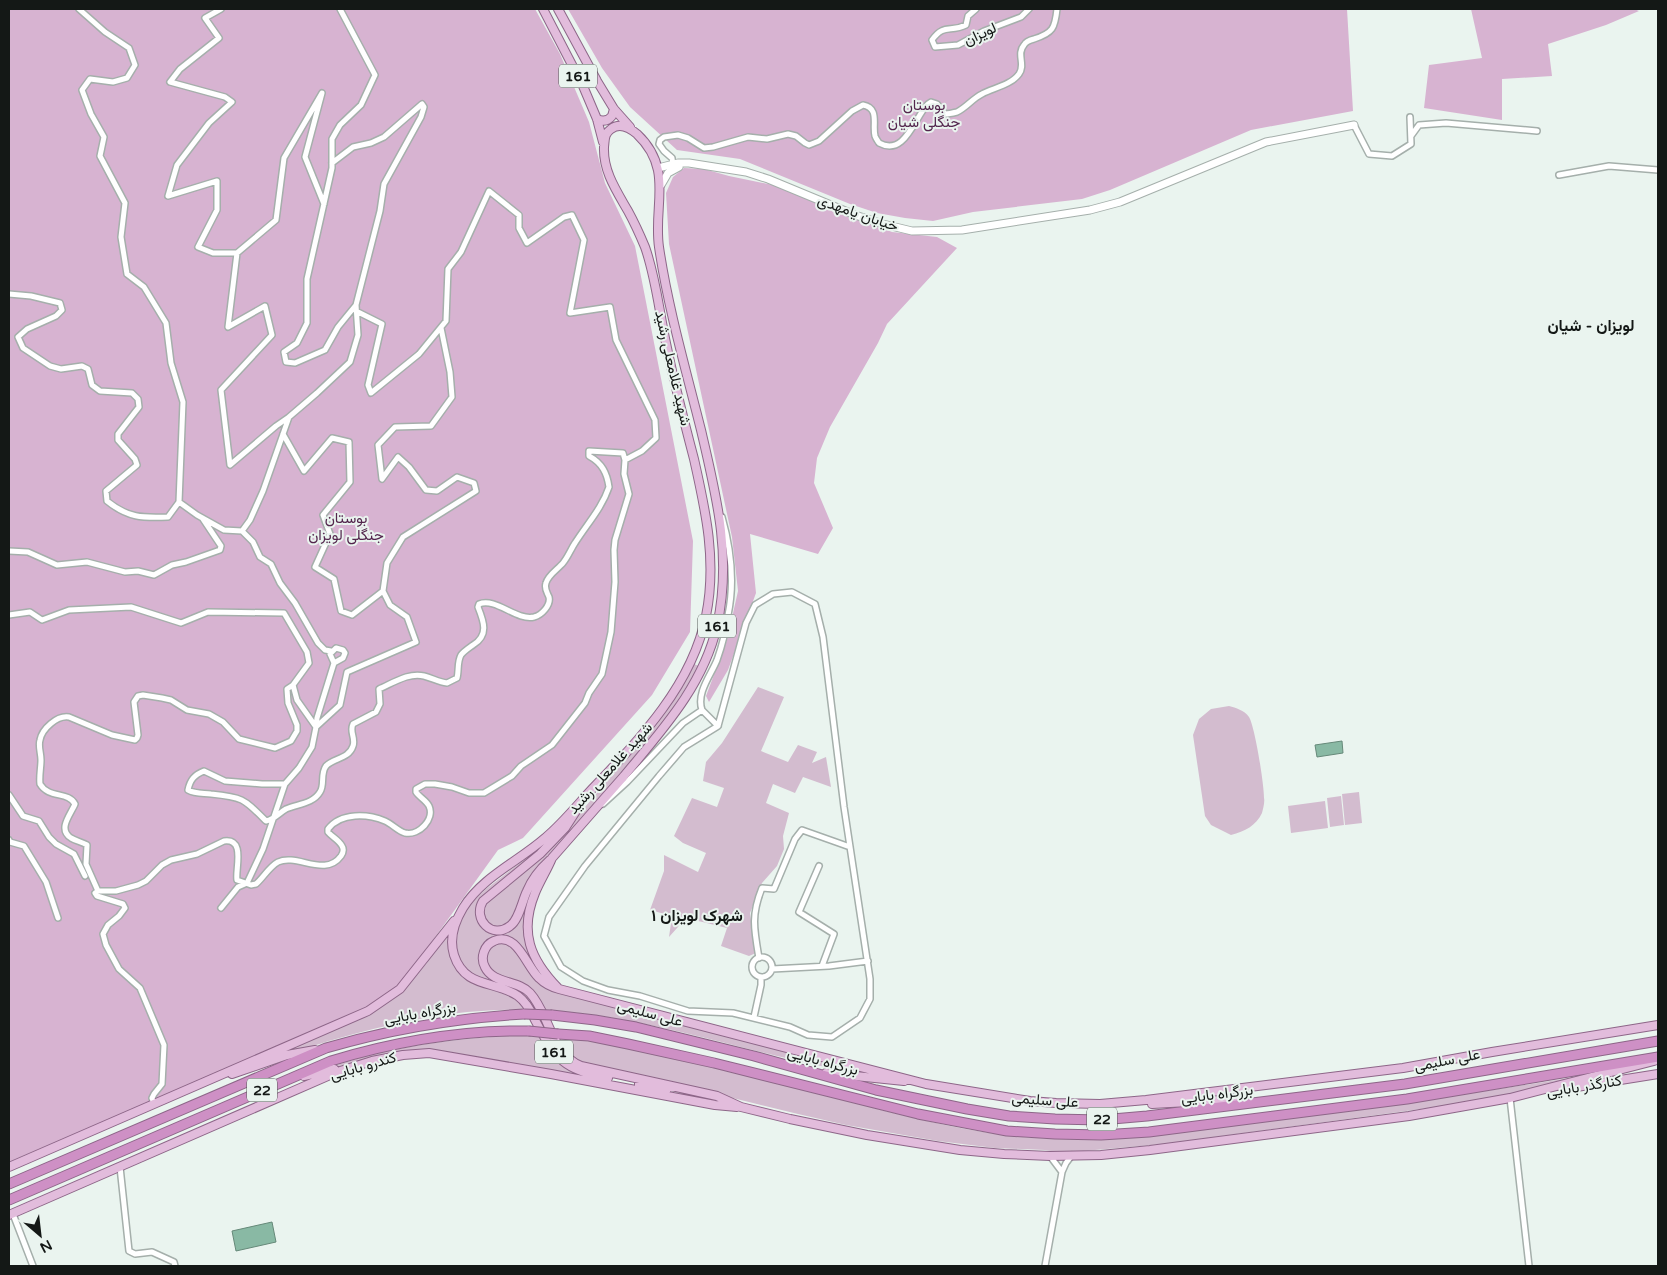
<svg xmlns="http://www.w3.org/2000/svg" width="1667" height="1275" font-family="'Varela Round',Vazirmatn,sans-serif">
<style>
.green{fill:#d3bccf}
.forest{fill:#d7b3d1}
.water{fill:#89b9a4;stroke:#668979}
.lines{fill:none;stroke-linecap:round;stroke-linejoin:round}
.street-casing{stroke:#a5afab;stroke-width:8}
.secondary-casing{stroke:#a5afab;stroke-width:9}
.primary-casing{stroke:#8d6688;stroke-width:10}
.highway-casing{stroke:#8d6688;stroke-width:11}
.street{stroke:#fff;stroke-width:5}
.secondary{stroke:#fff;stroke-width:7}
.primary{stroke:#e2bcdc;stroke-width:8}
.highway{stroke:#ce90c5;stroke-width:9}
.highway-bridge-casing{stroke:#8d6688;stroke-width:11;stroke-linecap:butt}
.highway-bridge{stroke:#ce90c5;stroke-width:9}
.labels{text-anchor:middle;stroke-width:4;stroke-linejoin:round;paint-order:stroke}
.shield{fill:#eaf4ef;stroke:#545a57;stroke-width:1}
.shield-label{font-size:14px;font-weight:bold;fill:#141816}
.street-label{font-size:15px;fill:#141816;stroke:#eaf4ef}
.park-label{font-size:15px;fill:#53254d;stroke:#eaf4ef}
.neighbourhood-label{font-size:16px;font-weight:bold;fill:#141816;stroke:#eaf4ef}
</style>
<rect width="100%" height="100%" fill="#eaf4ef"/>
<path class="green" d="M694,664L699,666L666,720L533,875L513,919L508,925L493,928L481,915L483,904L551,847L665,713L679,692Z
M758,687L784,697L761,751L788,762L798,745L817,752L812,763L826,757L831,787L803,777L795,793L773,784L766,803L789,813L783,836L784,849L777,866L762,883L750,913L756,953L749,956L721,946L727,928L686,918L669,937L672,916L650,910L664,871V855L698,872L706,853L683,843L674,836L692,798L717,807L724,788L703,781L706,762L722,743Z
M1229,706C1236,708 1244,710 1249,717C1255,727 1264,784 1264,798C1265,802 1263,809 1262,813C1256,826 1245,831 1231,835L1211,825L1205,816L1193,735L1199,719L1211,709Z
M1359,792L1362,823L1345,825L1342,794Z
M1341,796L1344,825L1330,827L1327,798Z
M1325,801L1328,828L1291,833L1288,806Z
M561,827L547,843L489,891L478,921L484,928L508,930L543,870L526,942L530,957L544,980L520,946L492,940L482,968L525,992L539,1010H532L529,1004L475,977L465,970L456,953V928L466,910L475,899L486,889L544,844Z
M450,929L454,960L485,987L515,998L527,1010C469,1008 409,1019 354,1034C319,1043 286,1056 251,1063L409,983L426,964Z
M501,942L509,943L542,983L899,1079C863,1074 826,1068 790,1059C708,1040 627,1014 543,1010L525,985L496,975L486,966L487,950L495,943Z
M505,1036H541L577,1072L580,1077L437,1051L385,1056L325,1069C386,1048 440,1040 505,1036Z
M556,1036C606,1042 655,1053 704,1065C753,1077 801,1090 850,1102C901,1115 951,1128 1003,1135C1093,1146 1182,1131 1272,1121C1386,1107 1500,1089 1614,1071L1531,1091L1450,1105L1163,1144L1061,1153L1045,1150L995,1148L938,1141L846,1125L798,1114L676,1084L583,1064L568,1055Z"/>
<path class="forest" d="M9,9H535L560,54L589,122L605,183L635,246L693,541L690,632L652,695L523,838L498,850L402,983L368,1008L330,1025L9,1162Z
M568,9H1347L1353,111L1251,130L1110,190L1082,199L973,212L933,221L905,218L877,213L850,204L740,159L677,150L630,107L602,68Z
M1471,9H1634L1639,11L1606,25L1548,44L1552,76L1502,79V120L1424,108L1429,65L1482,58Z
M684,168L704,169L729,176L773,185L892,232L937,237L957,248L887,324L878,343L830,427L817,458L814,483L833,528L818,554L750,534L756,593L728,670L709,702L706,696L727,640L738,591L732,537L669,244L666,193L673,177Z"/>
<path class="water" d="M1342,741L1343,753L1317,757L1315,745Z
M272,1222L276,1242L236,1251L232,1231Z"/>
<g class="lines">
<g class="street-casing">
<path id="street" d="M221,9L205,18L219,38L180,69L170,82L225,97L232,102L209,123L177,165L168,196L217,181V210L198,247L213,253H237
M340,9L375,75L361,105L340,125L332,139V168L307,279V323L297,343L284,352L286,362L295,363L325,350L338,327L356,305
M976,9L968,16L966,25C950,33 944,23 932,40L935,47L958,45L984,31L1021,17L1029,9
M1354,125L1369,154L1392,156L1411,144L1410,117
M1411,136L1419,125L1446,123L1537,131
M673,165L672,158L664,151L659,144L660,140L664,137L678,135L688,138L704,148L713,147L748,137L767,139L788,134L796,136L805,143L809,145L819,141L852,111L863,105C880,108 872,125 875,136C876,139 878,141 879,143C905,157 914,118 928,104L931,102L937,104L945,114C949,114 953,113 957,112C967,107 972,99 982,94C993,88 1011,85 1019,74C1026,65 1016,54 1024,45C1026,41 1030,40 1034,39C1053,33 1055,28 1057,9
M1559,175L1609,166L1658,170
M9,294L31,296L60,303L62,310L56,316L27,329L18,337L23,348L50,366L61,369L82,366L88,369L92,385L100,391L132,393L138,399L139,407L118,434V440L135,459L137,465L106,491L107,501C128,518 142,518 168,517L179,502L183,402L171,363L166,323L144,287L127,274L121,237L125,203L100,156L104,137L91,114L82,90L90,79L113,82L127,78L135,65L129,48L105,32L79,9
M356,311L382,324L368,385L371,393L419,354L446,321L448,269L461,252L489,191L519,215V228L527,243L564,217L572,215L584,240L570,313L610,307L616,340L655,420L656,438L642,451L625,460
M289,417L276,426L230,465L221,390L272,335L265,306L228,327L237,253L276,220L284,158L322,93L305,157L324,204
M283,434L304,471L332,438L349,442L350,482L323,515L330,534L315,567L334,579L341,611L352,615L383,591
M179,502L197,515L224,530L242,531L250,520L263,491L289,417L317,393L350,362L358,335L356,305L380,211L384,184L421,117L424,107L422,104L384,137L371,143L353,147L332,163
M242,531L253,542L260,557L271,564L280,583L295,603L318,643L325,650L331,651
M9,551L28,552L57,565L87,562L125,572L138,571L154,575L172,565L186,562L220,550L221,546L203,519
M792,592L815,604L823,637L844,807L870,979V999L860,1018L832,1037L808,1035L790,1027L733,1013L688,1011L640,996L608,990L583,981L561,967L544,936L549,917L585,866L659,776L684,747L718,726L746,623L755,605L773,594Z
M9,615L30,612L42,620L69,610L131,607L181,623L208,612L284,613L307,652L309,663L293,685L297,700L316,727L312,747L299,768L285,784L263,849L247,883L238,887L221,908
M702,710C696,693 711,675 717,660C722,646 726,630 728,615C735,582 731,549 722,517
M702,710L718,726
M316,726L317,718L334,663L343,658L345,653L343,650L336,648L330,654L334,663
M316,727L340,705L347,672L416,642L407,617L390,605L383,591L387,563L403,537L476,491L474,483L457,477L437,491L426,490L409,467L398,457L382,479L378,445L395,427L431,426L452,397L450,372L441,328
M9,795L23,816L39,821L49,837L56,844L74,854L85,876
M603,804L627,782L683,723L702,710
M9,840L10,842L24,846L46,882L58,918
M819,866L799,912L834,934L822,966
M98,891L86,864L87,845C82,842 76,841 71,838C57,829 71,814 75,804C68,791 49,799 40,784C39,776 41,768 41,760C41,753 38,746 40,740C42,729 57,715 69,717L112,735L135,740L137,738L138,735L134,702L138,696L143,695L162,698L171,700L187,710L209,714L223,722L239,739L275,748L291,741L297,731V725L288,703L287,689L293,685
M752 967a10 10 0 1 1 20 0a10 10 0 1 1-20 0Z
M759,958C754,929 751,915 762,888L774,889L795,839L802,830L850,847
M772,969L829,966L868,961
M754,1017L761,985V977
M1510,1098L1529,1266
M154,1104L152,1098L154,1094L162,1084L164,1045L140,988L119,969L106,945L103,934L108,925L119,916L125,908L123,904L97,896L95,893L98,891H116L138,885L146,881L162,865L171,860L197,854L224,841C246,838 235,869 237,880L251,885L256,884C263,878 269,867 278,862C297,853 325,878 341,856C343,853 344,849 342,846C339,840 332,837 328,832V829C341,812 368,814 385,821C392,824 398,831 405,833C419,836 435,819 429,806C426,800 419,797 416,792V789L425,784H435L452,787L469,793H484L512,776L521,766L552,745L585,703L589,693L602,674L611,632L615,582L614,550L615,540L629,494L624,474L625,460L623,453L589,451V456C602,463 607,473 609,487C602,508 587,524 575,543C571,549 568,557 563,563C558,569 548,575 546,583C544,589 547,592 549,597C551,605 542,615 534,617C516,621 496,597 479,604L478,607C484,622 489,635 473,645C469,648 464,651 461,655C457,662 459,671 457,678L447,683C439,682 432,678 424,676C409,672 393,683 379,689L380,704L376,712L353,724C349,732 356,738 353,746C349,759 333,758 326,766C320,774 325,785 320,792C313,804 297,804 286,809C279,813 275,819 266,821C244,799 243,797 211,794C203,793 195,794 188,790C190,780 194,775 204,771L225,781L262,784H285
M1050,1156L1062,1172
M120,1167L129,1251L135,1254L152,1252L174,1262L175,1266
M13,1214L33,1266
M1045,1266L1062,1172L1066,1163L1072,1155"/>
</g>
<g class="secondary-casing">
<path id="secondary" d="M658,168L678,163H689L746,172L768,179L855,215L883,224L912,231L962,230L1090,210L1120,202L1266,142L1354,125
M661,185L668,173L679,167"/>
</g>
<g class="primary-casing">
<path id="primary" d="M543,9L583,86L597,119L603,142
M558,9L597,81L614,109L630,127
M597,119C603,122 608,121 612,116L614,109
M550,860C540,869 532,879 527,891C522,901 519,920 510,926C492,940 472,919 483,901L540,854L565,828L576,811
M558,988C530,959 519,932 535,893C540,881 547,870 552,858C576,831 600,803 624,776C662,730 703,686 717,626C732,557 717,498 701,430C686,370 668,308 659,247C653,205 674,169 637,134C630,128 620,122 611,129C604,134 605,139 604,147C603,171 616,190 628,211C634,222 640,235 645,247C656,278 659,311 666,343C674,382 684,421 694,459C706,512 717,562 706,616C692,685 641,738 593,788C578,804 563,823 545,838C519,861 482,877 463,908C454,923 449,939 454,955C465,989 495,980 518,996C526,1002 531,1011 535,1020C556,1060 563,1069 608,1078
M1654,1061L1510,1098L1409,1116L1150,1150L1101,1155L1050,1156L1004,1154L960,1150L867,1135L790,1119L741,1107L717,1096L581,1066C551,1054 550,1015 530,993C518,980 493,984 485,967C480,958 484,945 494,941C517,931 526,966 539,978C545,984 551,987 559,989L926,1084L1030,1101L1056,1103L1100,1104L1146,1100L1403,1068L1492,1052L1658,1025
M826,1073L904,1081
M232,1074L287,1055L315,1050
M304,1076L334,1069
M639,1084L667,1089
M1564,1089L1658,1074
M1152,1104L1225,1100L1243,1101
M9,1167L368,1011L400,989L454,921
M9,1215L337,1072L372,1061L403,1055L429,1053L551,1074L715,1105L737,1107"/>
</g>
<g class="highway-casing">
<path id="highway" d="M552,1015L595,1020L636,1027L754,1056L876,1090L967,1109L1009,1116L1055,1119L1101,1120L1147,1116L1405,1084L1658,1041
M558,1034L589,1036L628,1044L714,1063L918,1114L1007,1131L1055,1134L1101,1135L1149,1132L1407,1099L1658,1057
M9,1184L326,1048C391,1029 457,1018 524,1014
M9,1200L331,1061C397,1041 460,1030 529,1031"/>
</g>
<use href="#street" class="street"/>
<use href="#secondary" class="secondary"/>
<use href="#primary" class="primary"/>
<use href="#highway" class="highway"/>
<g class="highway-bridge-casing">
<path id="highway-bridge" d="M524,1014L552,1015
M529,1031L558,1034"/>
</g>
<use href="#highway-bridge" class="highway-bridge"/>
</g>
<g class="labels">
<g class="shield">
<rect x="559" y="64.5" width="38" height="23" rx="4"/>
<rect x="698" y="614.5" width="38" height="23" rx="4"/>
<rect x="535" y="1040.5" width="38" height="23" rx="4"/>
<rect x="247" y="1078.5" width="30" height="23" rx="4"/>
<rect x="1087" y="1107.5" width="30" height="23" rx="4"/>
</g>
<g class="shield-label">
<text x="578" y="81">161</text>
<text x="717" y="631">161</text>
<text x="554" y="1057">161</text>
<text x="262" y="1095">22</text>
<text x="1102" y="1124">22</text>
</g>
<g class="street-label">
<text transform="translate(980 34) rotate(-25)" y="5">لویزان</text>
<text transform="translate(858 213) rotate(19)" y="5">خیابان یامهدی</text>
<text transform="translate(673 368) rotate(77)" y="5">شهید غلامعلی رشید</text>
<text transform="translate(610 768) rotate(-48)" y="5">شهید غلامعلی رشید</text>
<text transform="translate(420 1013) rotate(-10)" y="5">بزرگراه بابایی</text>
<text transform="translate(650 1013) rotate(15)" y="5">علی سلیمی</text>
<text transform="translate(1447 1060) rotate(-11)" y="5">علی سلیمی</text>
<text transform="translate(823 1061) rotate(15)" y="5">بزرگراه بابایی</text>
<text transform="translate(363 1066) rotate(-16)" y="5">کندرو بابایی</text>
<text transform="translate(1584 1086) rotate(-9)" y="5">کنارگذر بابایی</text>
<text transform="translate(1217 1094) rotate(-7)" y="5">بزرگراه بابایی</text>
<text transform="translate(1045 1100) rotate(4)" y="5">علی سلیمی</text>
</g>
<g class="park-label">
<text x="924" y="110">بوستان<tspan x="924" dy="17">جنگلی شیان</tspan></text>
<text x="346" y="523">بوستان<tspan x="346" dy="17">جنگلی لویزان</tspan></text>
</g>
<g class="neighbourhood-label">
<text x="1591" y="331">لویزان - شیان</text>
<text x="697" y="921">شهرک لویزان ۱</text>
</g>
</g>
<rect width="1667" height="1275" fill="none" stroke="#141816" stroke-width="20"/>
<g transform="translate(40 1235) rotate(152)" stroke="#eaf4ef" stroke-width="4" paint-order="stroke">
<path d="M0-4L9 19L0 12L-9 19Z" fill="#141816"/>
<text y="-8" font-size="14" font-weight="bold" text-anchor="middle" fill="#141816">N</text>
</g>
</svg>
